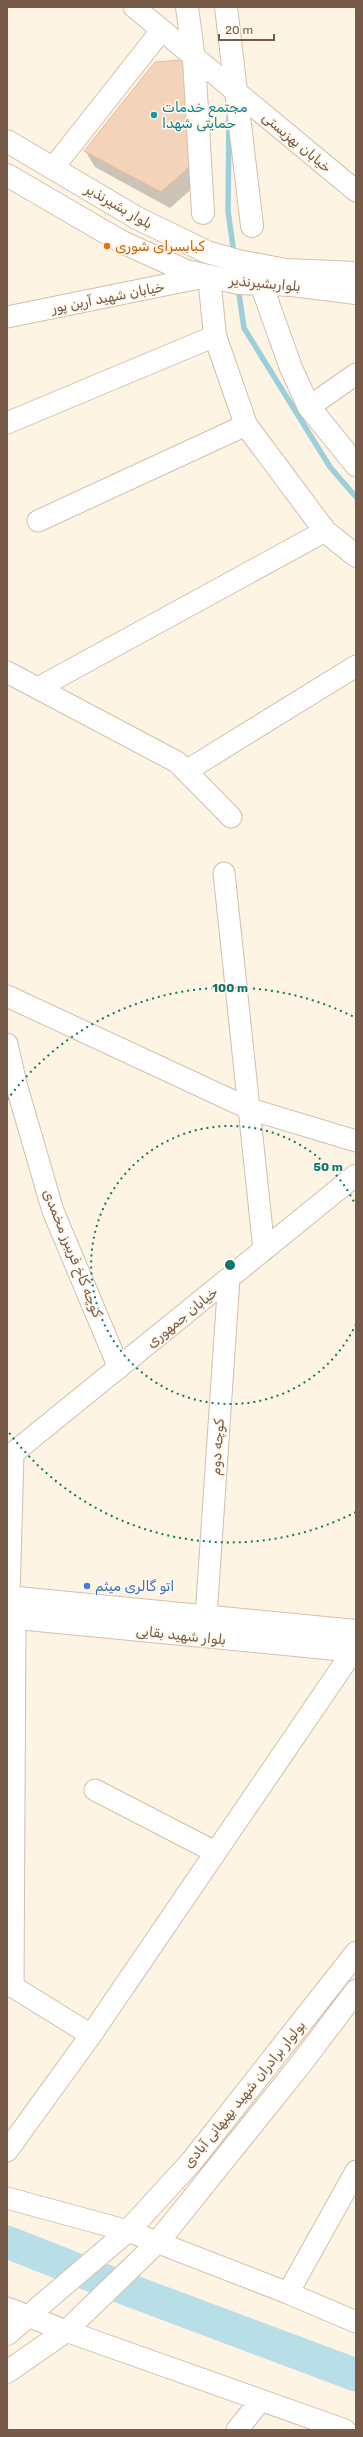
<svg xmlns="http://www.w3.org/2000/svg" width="363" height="2437" font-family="Rubik,Cairo,sans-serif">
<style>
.shadow{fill:#0003}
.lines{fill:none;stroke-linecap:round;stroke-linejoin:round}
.stream{stroke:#9dcfda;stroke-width:5.5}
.river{stroke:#b8dfe8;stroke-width:33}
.building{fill:#f4d3bb;stroke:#e8ba9a}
.street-casing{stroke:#d1bfac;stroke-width:23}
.secondary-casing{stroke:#d5beaa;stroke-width:24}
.street{stroke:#fff;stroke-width:21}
.secondary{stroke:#fff;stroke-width:22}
.ring{fill:none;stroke:#0f766e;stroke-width:2;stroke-dasharray:2 4}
.culture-dot{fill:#0f9aa8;stroke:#fff8ec;stroke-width:1.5}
.food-dot{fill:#e8710a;stroke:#fff8ec;stroke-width:1.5}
.shop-dot{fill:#3f7fe0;stroke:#fff8ec;stroke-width:1.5}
.labels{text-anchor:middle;stroke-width:3.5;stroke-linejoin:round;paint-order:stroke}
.culture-label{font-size:14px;fill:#0d838f;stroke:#fff8ec;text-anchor:start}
.street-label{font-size:14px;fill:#775b48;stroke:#fff8ec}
.food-label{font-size:14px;fill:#c56008;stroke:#fff8ec;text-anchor:start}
.shop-label{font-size:14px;fill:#366cbe;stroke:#fff8ec;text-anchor:start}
.centre{fill:#0f766e;stroke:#fff8ec;stroke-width:2}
.ring-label{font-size:12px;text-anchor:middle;font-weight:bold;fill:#0f766e;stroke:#fff8ec;stroke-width:3.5;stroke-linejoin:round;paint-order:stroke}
</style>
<rect width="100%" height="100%" fill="#fdf4e4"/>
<path class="shadow" d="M193,79L204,178L170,208L95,167L86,152Z"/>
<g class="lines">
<path class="stream" d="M229,117L228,211L234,254
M238,287L244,328L330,467L356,497"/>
<path class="river" d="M7,2242L134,2292L356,2375"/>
</g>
<path class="building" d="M181,60L194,78L195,162L161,192L84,151L155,62Z"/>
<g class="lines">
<g class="street-casing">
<path id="street" d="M134,7L356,191
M53,168L161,31
M7,317L209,276
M309,407L356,374
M7,423L215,336
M38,521L246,425
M7,672L177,762L231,817
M38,688L325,531
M186,771L356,666
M224,873L264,1250
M7,996L250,1109L356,1141
M7,1044L16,1084L53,1211L119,1368
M7,1458L356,1175
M9,1598L13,1454
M206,1617L229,1278
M95,1790L215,1852
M7,1983L91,2035
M13,1987L15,1618
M7,2151L91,2035L353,1651
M7,2198L128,2231L288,2293L356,2322
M288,2293L356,2171
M7,2308L66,2331L345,2430
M27,2317L128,2231
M66,2331L157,2243
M237,2430L261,2400"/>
</g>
<g class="secondary-casing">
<path id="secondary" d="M187,7L194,59L203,213
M226,7L252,226
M7,141L137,218L207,252L238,261L286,270L356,273
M7,175L122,242L186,271L239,283L292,285L356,293
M209,276L215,336L246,425L325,531L356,556
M261,284L291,368L309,407L356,465
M7,1597L356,1631
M7,1617L356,1651
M128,2231L192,2161L356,1953
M157,2243L300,2065L356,1991
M7,2334L27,2317
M7,2372L66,2331"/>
</g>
<use href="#street" class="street"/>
<use href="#secondary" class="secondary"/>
</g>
<g class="ring">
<path d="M356 1324A139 139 0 1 1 356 1206"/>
<path d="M356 1512A277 277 0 0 1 7 1430M7 1100A277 277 0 0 1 356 1018"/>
</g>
<circle class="culture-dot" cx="154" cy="115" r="4"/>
<circle class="food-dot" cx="107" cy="246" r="4"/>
<circle class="shop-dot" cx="87" cy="1586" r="4"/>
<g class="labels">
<g class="culture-label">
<text x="162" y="112">مجتمع خدمات<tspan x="162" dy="16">حمایتی شهدا</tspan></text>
</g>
<g class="street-label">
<text transform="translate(297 142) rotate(40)" y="5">خیابان بهزیستی</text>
<text transform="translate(119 206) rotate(30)" y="5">بلوار بشیرنذیر</text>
<text transform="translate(265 283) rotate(5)" y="5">بلواربشیرنذیر</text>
<text transform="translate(108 297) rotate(-11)" y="5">خیابان شهید آرین پور</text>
<text transform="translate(73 1253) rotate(68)" y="5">کوچه کاخ فریبرز مخمدی</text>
<text transform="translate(182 1317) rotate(-39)" y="5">خیابان جمهوری</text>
<text transform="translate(217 1447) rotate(-86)" y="5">کوچه دوم</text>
<text transform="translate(181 1635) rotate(6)" y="5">بلوار شهید بقایی</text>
<text transform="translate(244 2094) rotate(-51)" y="5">بولوار برادران شهید بهبهانی آبادی</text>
</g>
<g class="food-label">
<text x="115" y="251">کبابسرای شوری</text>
</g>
<g class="shop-label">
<text x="95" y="1591">اتو گالری میثم</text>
</g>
</g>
<circle cx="230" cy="1265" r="6" class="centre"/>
<g class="ring-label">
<text x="230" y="992">100 m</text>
<text x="328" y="1171">50 m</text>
</g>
<rect width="363" height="2437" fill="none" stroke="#775b48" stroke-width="16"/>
<path d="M219 34v6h55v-6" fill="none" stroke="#775b48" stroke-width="2"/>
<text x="225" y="34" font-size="12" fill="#775b48" stroke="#fff8ec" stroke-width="3" paint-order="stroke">20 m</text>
</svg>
